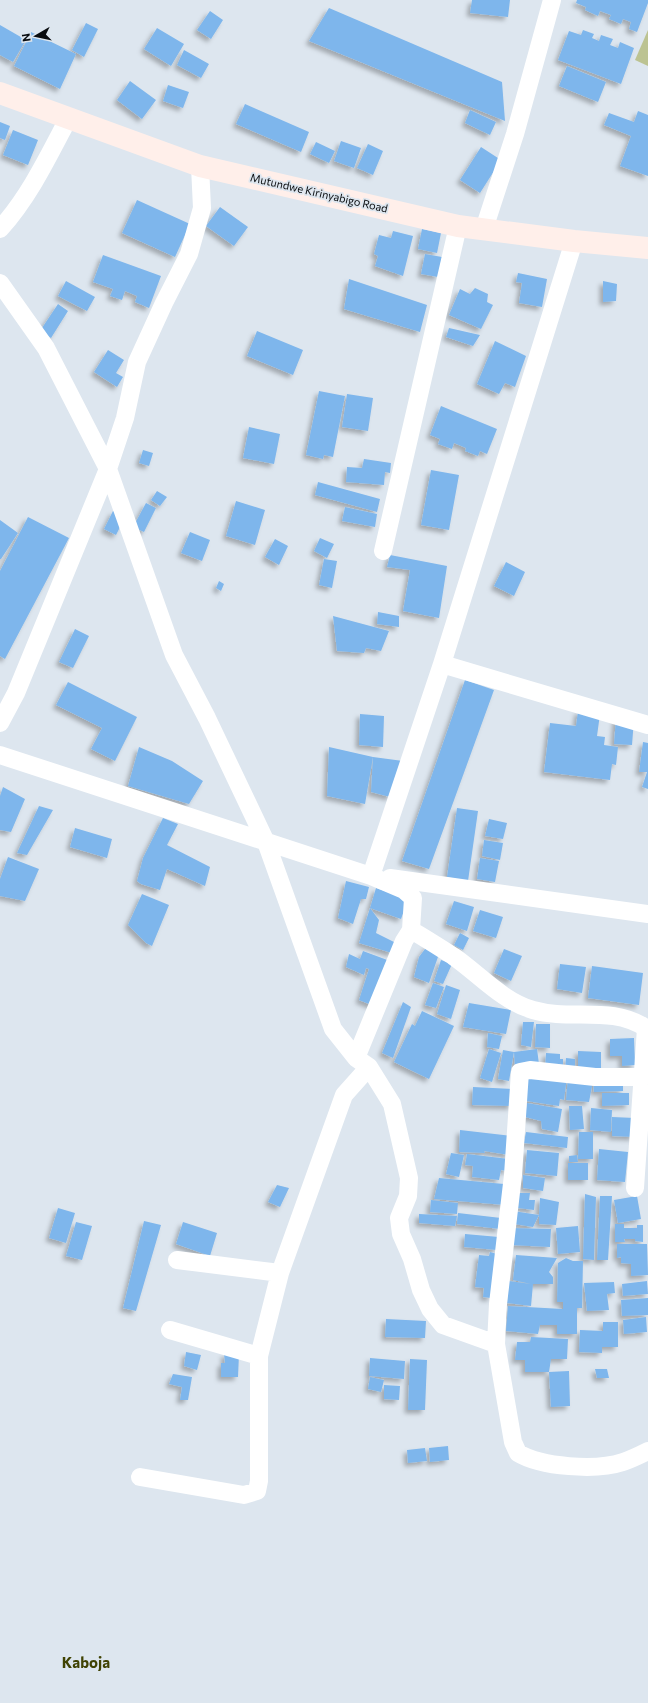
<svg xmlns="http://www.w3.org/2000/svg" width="648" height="1703" font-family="Commissioner,sans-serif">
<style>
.green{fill:#bcc392}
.building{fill:#7eb6ec;filter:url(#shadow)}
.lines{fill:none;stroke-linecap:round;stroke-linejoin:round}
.street{stroke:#fff;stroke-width:18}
.secondary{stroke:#ffefea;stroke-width:22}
.labels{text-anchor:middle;stroke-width:3.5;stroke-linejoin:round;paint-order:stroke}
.street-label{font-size:11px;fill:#090c0f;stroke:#dde6ef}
.district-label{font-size:15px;font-weight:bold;fill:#404303;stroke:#dde6ef}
</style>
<defs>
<filter id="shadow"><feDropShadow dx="-3.5" dy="3.5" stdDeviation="2" flood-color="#0004"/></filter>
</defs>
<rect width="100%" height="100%" fill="#dde6ef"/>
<path class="green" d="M648,30V66L635,60Z"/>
<path class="building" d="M472,0H510L508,17L470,13Z
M577,0H648V3L637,32L629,29L631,22L623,19L621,24L609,19L611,15L600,11L598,16L585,10L586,7L576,3Z
M329,8L502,82L505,121L309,41Z
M210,11L223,20L211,39L197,30Z
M86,23L98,29L84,57L72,50Z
M0,25L26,40L13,62L0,55Z
M157,28L184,44L171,66L144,49Z
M583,30L594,34L592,38L599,41L601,35L613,39L610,45L618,48L620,42L634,48L621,84L558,60L569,31L581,35Z
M31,32L76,54L60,89L14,66Z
M184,50L209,64L201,78L177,65Z
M567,66L606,82L598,102L559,86Z
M130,81L156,100L142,119L117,100Z
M168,85L189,92L183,108L163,101Z
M245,104L309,132L301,152L236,124Z
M470,110L496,122L490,135L465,123Z
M638,111L648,115V176L620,166L631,136L604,125L609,113L634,122Z
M0,122L10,126L5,140L0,138Z
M13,130L38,140L28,165L3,155Z
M341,141L361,148L354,168L334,161Z
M316,142L335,151L329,163L310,154Z
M368,144L383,151L373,175L357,168Z
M481,147L501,160L480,193L460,180Z
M137,200L190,224L175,257L122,233Z
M220,207L248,227L234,246L206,226Z
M422,229L441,233L437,253L418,249Z
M393,231L413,236L403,276L375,266L378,256L374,254L379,235L391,238Z
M425,254L442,257L438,277L421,274Z
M103,255L161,276L149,308L135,302L137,296L125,291L122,300L110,296L113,289L93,282Z
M518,273L547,279L542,307L519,303L522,283L516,282Z
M349,279L427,305L420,332L344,309Z
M66,281L95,297L87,311L58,296Z
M603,281L617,284L616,301L603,302Z
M475,288L488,294L487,302L493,305L481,329L449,315L460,289L470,294Z
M58,304L68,311L51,338L40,331Z
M449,328L480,335L473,346L446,337Z
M257,331L303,350L293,375L247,356Z
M495,341L526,356L515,387L505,383L499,394L477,384Z
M108,350L124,360L116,373L123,377L117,387L94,372Z
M319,391L345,396L333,457L324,455L323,459L306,455Z
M347,394L373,398L368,431L342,427Z
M441,406L497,429L487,454L480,451L478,456L465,451L466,448L454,443L452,449L438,444L440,439L430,435Z
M249,427L280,434L274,464L243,458Z
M143,450L153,453L149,466L139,463Z
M364,459L391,463L390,473L385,472L384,485L346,482L347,467L362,468Z
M431,470L459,475L449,530L421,525Z
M318,482L380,499L377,512L315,495Z
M157,491L167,497L160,506L151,500Z
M236,501L265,510L255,545L226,536Z
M146,503L156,508L144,532L133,527Z
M345,507L377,514L375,527L342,521Z
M113,511L125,517L116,535L104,529Z
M28,517L69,538L5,659L0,656V571Z
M0,520L18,533L1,559H0Z
M190,532L210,540L202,561L181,553Z
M320,538L334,544L327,558L314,551Z
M275,539L288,546L279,565L265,557Z
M390,555L447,566L439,618L403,611L410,570L387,567Z
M324,559L337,561L332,588L319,585Z
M506,562L525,572L514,596L494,586Z
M219,581L224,584L221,591L216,588Z
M378,612L399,616V627L377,624Z
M333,616L389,631L381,651L366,648L364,653L337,651Z
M75,629L89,636L73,668L59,662Z
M465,680L494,690L429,869L402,861Z
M68,682L137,717L115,761L91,749L102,728L56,705Z
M578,711L600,714L597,736L605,737L604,745L618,747L616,765L612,764L610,780L544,772L550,723L576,726Z
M360,714L384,716L383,747L359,745Z
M616,718L634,719L632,745L614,744Z
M643,742L648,743V789L642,787L647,772H639Z
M139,747L172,761L203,781L189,804L128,786Z
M329,747L373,757L365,804L327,796Z
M373,757L403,761L390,797L371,792Z
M3,787L25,799L11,832L0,830V796Z
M39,806L53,810L27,855L17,853Z
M457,808L478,811L468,881L447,877Z
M163,818L178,824L167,845L210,867L205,886L167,869L160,890L141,884L137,881L143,858Z
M489,819L507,823L503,839L485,836Z
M75,828L112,839L107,858L70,847Z
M484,840L503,843L500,860L482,856Z
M8,857L39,869L25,901L0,896V879Z
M480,858L499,861L495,882L477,879Z
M346,881L369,887L366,899H361L353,924L338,918Z
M376,888L408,899L401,919L370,908L379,920L376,933L396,943L392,953L359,943L370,908Z
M142,894L169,905L152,946L146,943L128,925Z
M454,901L474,907L467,931L446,924Z
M480,910L503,917L496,938L473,931Z
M460,933L469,938L463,950L454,945Z
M428,945L440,951L429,983L414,977L419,957Z
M504,949L522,956L511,981L494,973Z
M363,951L390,961L374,1006L359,1000L369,969L366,968L364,975L346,967L349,954L360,959Z
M441,960L452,964L443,984L434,981Z
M560,964L586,967L582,993L557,989Z
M592,966L643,973L639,1005L588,998Z
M433,983L444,987L436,1008L425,1005Z
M446,985L460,990L451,1019L437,1014Z
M403,1002L411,1007L393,1058L382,1053Z
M469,1003L511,1010L506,1034L463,1027Z
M422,1011L454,1026L429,1079L394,1062L412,1024L415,1026Z
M523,1022H534L531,1047L521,1045Z
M536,1024H550V1048L535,1047Z
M488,1033L502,1036L499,1049L487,1047Z
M634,1038L635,1065L622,1066V1056H610V1039Z
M489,1049L501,1053L492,1082L480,1078Z
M537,1049L539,1064L515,1068L514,1052Z
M503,1050L514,1052L509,1081L498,1079Z
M578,1051L601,1052V1073H578Z
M546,1053L560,1054V1059H563V1070L545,1069Z
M566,1058L575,1059V1071L565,1070Z
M525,1072L567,1077L564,1100L560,1099L559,1106L520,1100Z
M568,1077L623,1080V1091L594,1092L593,1081L589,1102L566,1100Z
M473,1087L513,1089L512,1106L472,1105Z
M602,1093H629V1105L602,1106Z
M527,1103L562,1109L558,1132L542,1129L541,1121L525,1117Z
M569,1106H582L584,1129L570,1130Z
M591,1108L612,1110L611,1132L590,1130Z
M612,1117L635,1118L634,1137L612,1136Z
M460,1130L512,1136L509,1155L484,1151L485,1153L459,1152Z
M526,1132L568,1137L567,1148L524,1143Z
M579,1132H593V1159H578Z
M599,1149L628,1152L625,1182L597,1180Z
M527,1150L559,1153L557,1176L525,1173Z
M451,1153L464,1155L459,1177L446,1174Z
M467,1154L509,1159L507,1171L501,1170L499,1180L472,1177L473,1166L465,1165Z
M577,1155L578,1162H569V1156Z
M568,1163H588V1180H568Z
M523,1175L545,1178L543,1191L523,1188Z
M439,1178L504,1184L505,1205L434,1199Z
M277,1185L289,1188L280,1207L268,1202Z
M519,1193H530L529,1200H535L534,1210L518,1208Z
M585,1194L596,1197L594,1260L583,1259Z
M600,1196H612L608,1260H597Z
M637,1196L641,1219L618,1223L614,1200Z
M540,1198L559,1202L556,1225L539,1224V1215L533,1227L514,1224L513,1211L539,1215Z
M431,1200L458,1203L457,1214L430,1212Z
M58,1208L75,1213L66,1243L49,1238Z
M458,1213L501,1218L500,1229L457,1224Z
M419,1214L457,1216L455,1226L419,1223Z
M144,1221L161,1225L136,1311L123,1308Z
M76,1222L92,1226L82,1260L66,1256Z
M183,1222L217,1233L210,1256L176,1244Z
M615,1224H624V1228H637V1225H643V1242L635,1241V1239H624L625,1242H615Z
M578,1226L580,1252L558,1254L556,1228Z
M511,1228L551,1229L550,1247L510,1245Z
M465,1234L499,1237L497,1250L464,1247Z
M617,1244H647L648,1275L631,1276V1264L621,1263V1257L617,1258Z
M490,1252L497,1254L491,1298L483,1297L484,1288L475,1287L479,1255L489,1256Z
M516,1255L557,1258L549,1272L553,1277V1284H533L531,1306L507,1303L509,1281L531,1284L513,1280Z
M566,1258L573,1261H583L582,1308H577V1334H557V1325H540L538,1334L506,1331L508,1306L563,1309V1302H557L558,1263Z
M647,1281L648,1294L623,1296L622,1284Z
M614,1282L615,1293L607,1294L609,1310L587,1311L584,1283Z
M648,1298V1315L622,1316L621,1300Z
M646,1317L647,1332L624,1334L623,1320Z
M386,1319L426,1321L425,1338L385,1337Z
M603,1322H618V1347H602V1353L579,1352L580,1330L603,1331Z
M531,1337L568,1339L567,1359H551L549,1372H525V1360H515L517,1342H530Z
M186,1352L201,1355L197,1370L184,1366Z
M224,1354H239L238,1377H221V1363H225Z
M370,1358L405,1361L404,1379L369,1376Z
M410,1359L427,1360L425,1410H408Z
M595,1369H607L609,1378H597Z
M569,1371L570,1406L551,1407L549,1372Z
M173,1374L192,1377L188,1400H180L182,1387L169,1384Z
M370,1377L384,1380L381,1392L368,1389Z
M384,1385L400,1386L399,1400L384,1399Z
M448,1446L449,1460L430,1462L429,1448Z
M425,1448L427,1461L408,1463L407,1450Z"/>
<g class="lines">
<path class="street" d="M200,166L202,208L189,254L164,303L137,362L125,418L108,469L174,655L207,718L266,842L333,1029L356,1058L369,1067L392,1104L409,1178L408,1196L399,1218L401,1234L412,1259L421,1290L430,1309L443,1325L496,1344
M0,229C29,197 48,157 68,119
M484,229L515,134L552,0
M0,283L46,348L108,469L16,693L0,723
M383,551L458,226
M442,664L648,725
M0,755L371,876L404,890L413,898L411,930L404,941L356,1058
M371,876L442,664L574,241
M390,878L648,914
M411,930C425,938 439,947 453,956C479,974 502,1001 533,1010C571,1021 611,1005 646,1028L635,1188
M643,1077H595L530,1070L520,1072L513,1175L498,1304L496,1344L513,1442L518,1453C541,1467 596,1471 623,1462C632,1459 640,1455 648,1451
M177,1260L280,1273
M170,1330L259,1356
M140,1477L244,1495L257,1491L259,1481V1356L280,1273L344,1095L369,1067"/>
<path class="secondary" d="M0,93L200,166L458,226L574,241L648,248"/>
</g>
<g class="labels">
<g class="street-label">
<text transform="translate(319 193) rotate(13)" y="4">Mutundwe Kirinyabigo Road</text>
</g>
<g class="district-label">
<text x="86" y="1668">Kaboja</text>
</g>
</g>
<g transform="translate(36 36) rotate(261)" stroke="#dde6ef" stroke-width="3" paint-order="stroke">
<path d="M0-3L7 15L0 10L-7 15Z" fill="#090c0f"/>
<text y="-6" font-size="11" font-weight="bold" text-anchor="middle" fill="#090c0f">N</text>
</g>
</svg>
